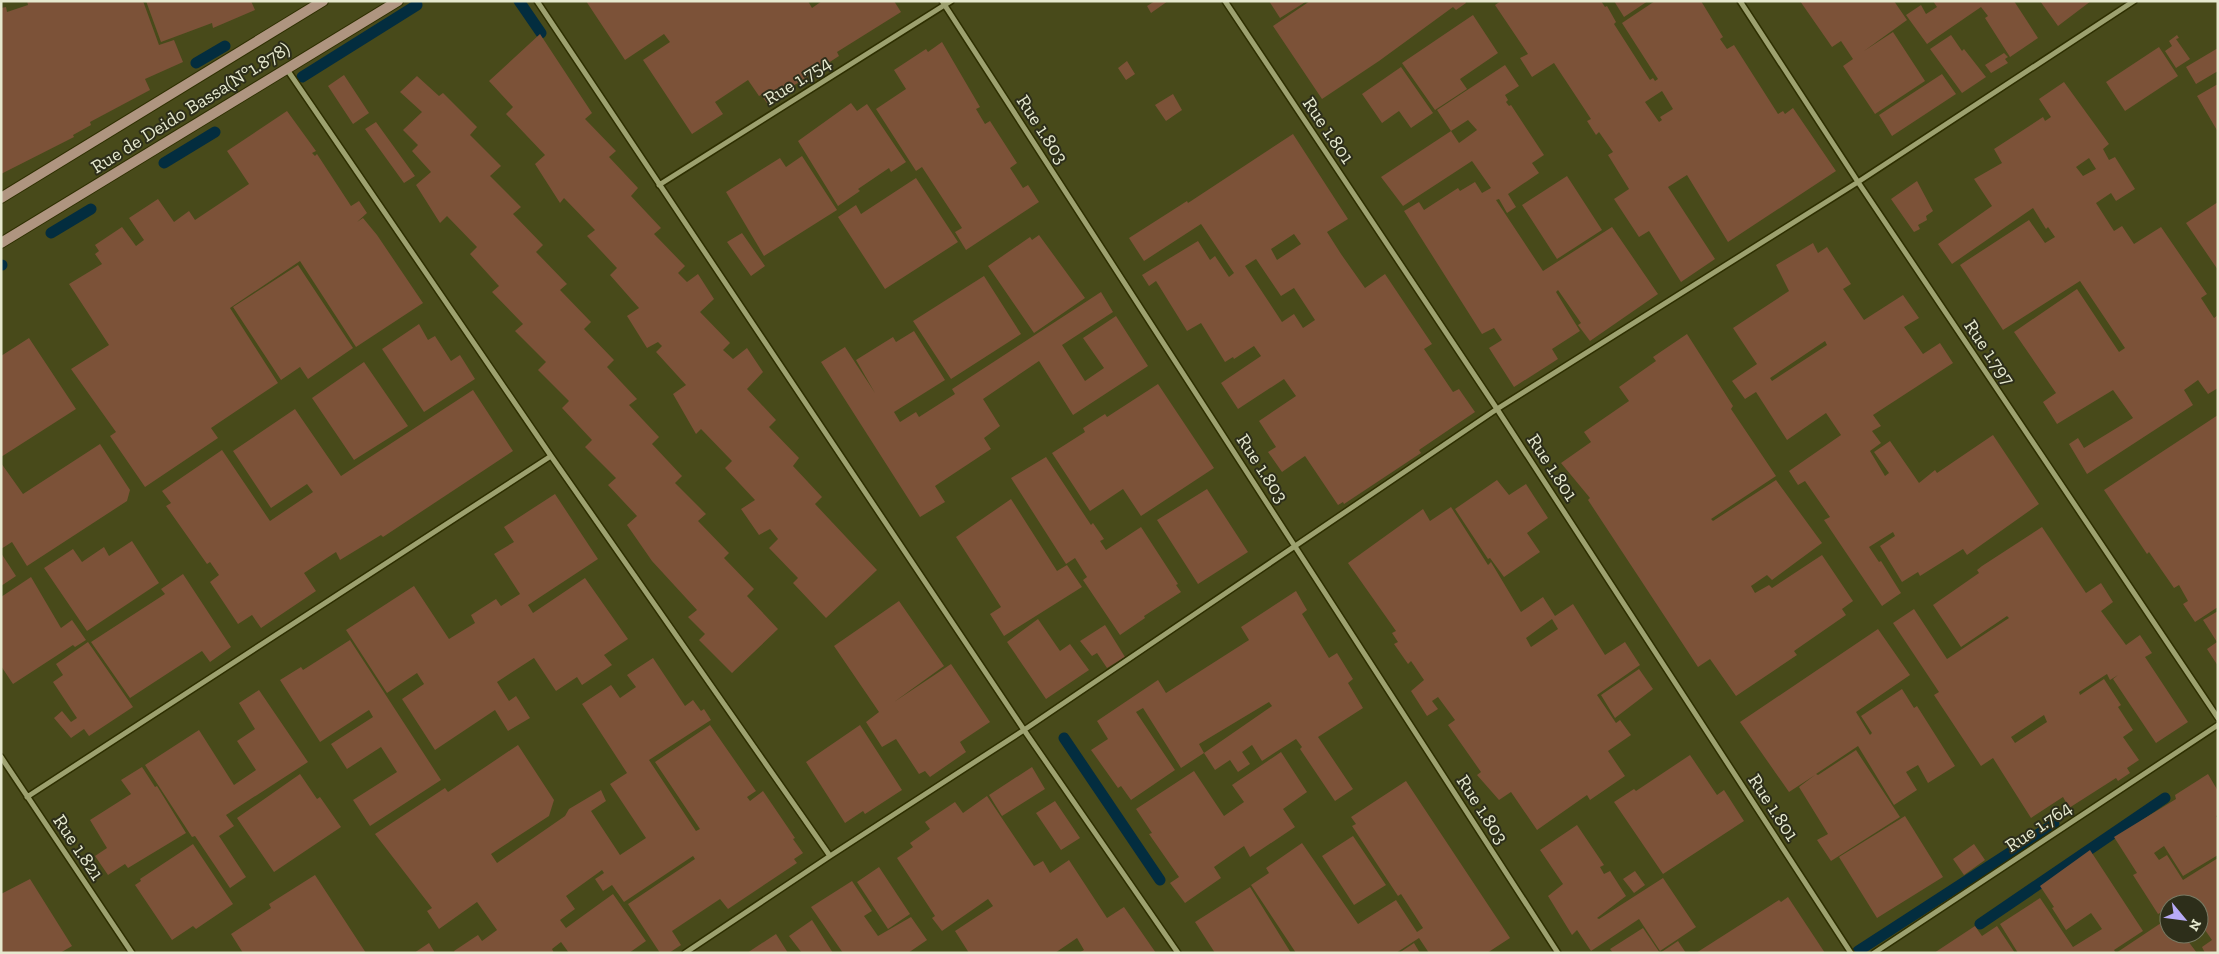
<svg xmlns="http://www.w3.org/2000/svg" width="2219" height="954" font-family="'Zilla Slab',serif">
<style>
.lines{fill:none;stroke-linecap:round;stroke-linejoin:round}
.stream{stroke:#032d3f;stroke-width:11}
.building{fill:#7c5238;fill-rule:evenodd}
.street-casing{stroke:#2e2f00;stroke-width:8}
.secondary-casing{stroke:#2e2f00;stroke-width:12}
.street{stroke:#9da16f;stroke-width:5}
.secondary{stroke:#af9580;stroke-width:10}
.labels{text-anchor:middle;stroke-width:4;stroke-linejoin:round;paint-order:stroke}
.street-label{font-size:19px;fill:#e6e9cf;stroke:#2d2e1a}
</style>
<rect width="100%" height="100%" fill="#484a1a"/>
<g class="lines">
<path class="stream" d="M519,1L541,33
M196,63L225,46
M302,77L417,5
M164,163L215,132
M51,233L91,209
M1,265H2
M1064,738L1160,880
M1980,924L2165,798
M1858,951L2054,824"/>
</g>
<path class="building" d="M27,1H143L159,45L174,40L183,62L145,79L150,90L90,122L91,125L73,135L74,137L1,174V8L6,7L7,12L28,5Z
M146,1H251L255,10L213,28L212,23L161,42Z
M586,1H808L812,8L822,1H894L901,12L837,52L839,56L767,103L761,95L759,96L748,80L715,102L723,114L692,134L643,60L670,42L664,34L625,60Z
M1155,1H1168L1151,13L1147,6Z
M1269,1H1307L1280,18Z
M1310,1H1465L1466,3L1456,10L1453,7L1379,61L1322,99L1273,26Z
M1501,1H1601L1605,7L1607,6L1616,22L1614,24L1650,80L1653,78L1655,81L1658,79L1622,23L1655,1H1701L1723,37L1720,39L1727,49L1734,45L1778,114L1783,111L1785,114L1793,108L1836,171L1728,242L1687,175L1668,187L1715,259L1681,282L1649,231L1639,237L1614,199L1629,189L1608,155L1613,152L1599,132L1596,135L1587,121L1591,119L1554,63L1532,77L1520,58L1528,54L1495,5ZM1662,91L1673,109L1660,117L1662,120L1659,122L1645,102Z
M1614,1H1648L1624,17Z
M1800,1H1894L1907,20L1864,51L1893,32L1925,81L1875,114L1843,66L1853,59L1841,41L1832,47Z
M1933,1H2014L2038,38L2010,57L1985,18L1988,16L1981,7L1927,44L1906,15L1921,5L1926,14L1937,7Z
M2040,1H2091L2058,26Z
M1473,15L1498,53L1460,79L1467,89L1435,110L1402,63Z
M540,34L592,113L585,119L616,151L609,157L638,188L631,196L661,228L654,234L685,266L678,273L687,282L698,274L714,299L700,312L730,343L723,350L733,359L747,348L763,372L747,389L776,420L769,427L799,458L793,466L822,497L815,504L877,570L826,618L793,583L798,578L769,548L778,539L770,529L759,535L741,509L755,500L725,468L732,461L701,429L696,434L673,394L686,385L656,352L662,346L658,342L647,348L627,316L639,308L610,275L617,268L587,236L595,230L564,198L560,203L535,164L545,155L506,114L513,107L489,81Z
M1951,35L1962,51L1964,49L1986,77L1962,93L1930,49Z
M2177,35L2179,38L2176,39L2190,59L2176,68L2165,51L2172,46L2169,41Z
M942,42L980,107L976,109L985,124L990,121L1017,163L1010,168L1023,188L1028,185L1039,202L966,250L955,232L962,228L922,167L916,171L876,109L906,89L894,70L926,49L928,52Z
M2159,47L2178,76L2125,111L2106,82Z
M2218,48V71L2196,84L2186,67Z
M2004,53L2008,57L2005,59L2008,63L1991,73L1985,65Z
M1127,61L1135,74L1126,80L1118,68Z
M1505,65L1519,86L1505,95L1508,100L1506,102L1509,106L1511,105L1544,155L1532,163L1539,173L1508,194L1516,207L1507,213L1499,199L1496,200L1543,271L1612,227L1658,294L1590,341L1578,325L1581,323L1558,290L1556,292L1580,331L1552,349L1558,359L1514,387L1489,348L1502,340L1494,328L1482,334L1404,211L1419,202L1424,210L1458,188L1460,191L1475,182L1482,193L1491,188L1472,161L1403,206L1381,177L1451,131L1459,143L1477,130L1468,120L1451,131L1437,110Z
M1401,67L1433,113L1411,128L1399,111L1382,123L1362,94Z
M1942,74L1956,94L1892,136L1879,115Z
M344,75L369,113L353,124L328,86Z
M417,76L439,96L443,93L477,127L470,135L501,166L490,176L521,207L513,214L543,245L536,252L567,284L560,290L591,322L584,329L614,360L607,367L637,399L629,405L659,437L652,444L682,476L675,483L706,514L698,521L729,553L724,558L754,589L747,596L778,629L732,673L699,640L705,634L688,617L697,610L652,561L627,525L637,516L608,485L616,478L585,447L592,440L562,408L569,401L538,370L546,362L515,331L523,324L492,292L499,286L470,254L477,247L447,216L440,223L416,185L431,172L412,151L418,145L403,130L422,112L400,92Z
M2064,82L2109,144L2103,149L2109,160L2115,157L2135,189L2116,201L2111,193L2096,203L2114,231L2122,226L2134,244L2161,227L2207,294L2201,298L2214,318L2218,315V388L2208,394L2198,380L2184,390L2193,405L2087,474L2069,444L2078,438L2084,448L2133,418L2113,390L2057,424L2043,402L2056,393L2014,332L2077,289L2119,352L2125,348L2080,281L2003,330L1960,265L2029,220L2045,243L2055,237L2048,227L2046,229L2033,208L1952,264L1938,244L1992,206L1974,179L2002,163L1994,149L2043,117L2045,121L2051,117L2039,99ZM2089,158L2096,169L2083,176L2076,167Z
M2218,84V132L2197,96Z
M1173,94L1182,110L1166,121L1155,105Z
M851,103L857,111L867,104L906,162L891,172L889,168L858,189L860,191L838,206L798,141Z
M287,111L316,151L312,153L315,156L317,154L351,206L359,201L367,213L357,222L363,218L377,235L423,303L356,347L300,261L230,308L278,383L211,428L218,438L145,487L110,436L116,432L71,369L109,345L69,284L102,264L95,254L99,251L95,245L122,227L136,246L144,240L129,218L158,199L174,222L189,211L195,220L249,184L227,151Z
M376,122L415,176L404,183L365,129Z
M1293,134L1348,219L1327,232L1341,254L1365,288L1385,274L1432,344L1424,349L1453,392L1459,389L1475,412L1419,450L1421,453L1344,504L1343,502L1338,505L1305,456L1282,472L1268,452L1276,447L1259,421L1296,396L1284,379L1238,409L1221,383L1261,356L1254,346L1234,359L1233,357L1225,362L1201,323L1187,331L1156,281L1149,286L1142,275L1198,241L1210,260L1215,256L1229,277L1234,273L1201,224L1144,261L1129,238L1187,201L1188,203ZM1294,234L1301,244L1277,260L1271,249ZM1256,259L1281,296L1294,288L1315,320L1303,328L1294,314L1282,322L1245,266Z
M802,156L837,210L764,256L726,192L780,158L786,167Z
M1567,176L1602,230L1557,259L1522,205Z
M916,178L958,242L885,289L838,217L856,205L861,214Z
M1917,181L1933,211L1926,216L1927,220L1918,225L1920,229L1914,232L1891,199Z
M2218,202V270L2186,223Z
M742,233L765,266L751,276L727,242Z
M1039,235L1085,298L1034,333L988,266L1030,237L1032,240Z
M1813,243L1818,253L1827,247L1851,284L1843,289L1864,320L1903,295L1919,318L1904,327L1923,354L1940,343L1953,363L1873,415L1881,426L1872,431L1881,443L1870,451L1885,476L1889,473L1874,452L1890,441L1919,483L1935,470L1937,473L1993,435L2039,504L1967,555L1963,549L1920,576L1918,572L1902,582L1880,546L1895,536L1893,532L1869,547L1879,562L1881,561L1901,593L1882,606L1824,520L1830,517L1805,481L1798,485L1789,471L1841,435L1826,413L1787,440L1756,392L1745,399L1732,381L1757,364L1733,328L1789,291L1776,265ZM1825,341L1827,345L1772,381L1770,378Z
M298,265L353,348L308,379L300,367L281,380L233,307Z
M984,276L1021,334L951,379L913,321Z
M1101,292L1113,312L1062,345L1085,381L1104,368L1083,338L1116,316L1148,366L1073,415L1039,361L983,399L1000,426L984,438L991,449L935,486L945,502L920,517L821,362L845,347L875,393L856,360L893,337L896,342L914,331L945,380L894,412L900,422L916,412L919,417L955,394L952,389Z
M419,324L428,340L435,336L451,361L460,355L475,379L424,412L382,349Z
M1687,334L1733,406L1731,409L1776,476L1711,519L1713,521L1776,480L1822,543L1772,580L1767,575L1751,586L1755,593L1769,585L1772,588L1822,555L1853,601L1842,609L1846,615L1794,651L1797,655L1736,696L1710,659L1698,667L1588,500L1590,498L1561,463L1591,442L1584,432L1629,401L1619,387L1656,361L1653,357Z
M29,338L76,409L1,457V356Z
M364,362L408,426L354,460L312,398Z
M1158,384L1214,468L1141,516L1123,489L1090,511L1052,453L1085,432L1083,428L1105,414L1107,417Z
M473,390L513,451L383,537L381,535L340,560L336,552L304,573L316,591L261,628L252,615L238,624L210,582L219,575L210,562L207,564L166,506L171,503L162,491L222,450L270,521L313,492L307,484L271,508L233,451L295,409L341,476Z
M2218,415V607L2195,622L2183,604L2188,601L2179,585L2174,588L2149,552L2147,554L2104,490Z
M100,444L130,490L127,501L27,566L12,542L1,549V463L23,494Z
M1046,457L1091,525L1093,523L1104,539L1100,541L1106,550L1141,527L1178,584L1176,585L1181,592L1144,616L1145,618L1120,635L1083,580L1087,577L1075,558L1066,564L1011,478Z
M1497,480L1509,495L1526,484L1548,518L1527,533L1540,552L1504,577L1490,558L1488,559L1455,509Z
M1207,489L1248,552L1198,584L1157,520Z
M555,494L598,559L528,605L533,613L585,578L628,639L604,655L612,665L582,685L577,677L556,691L534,658L497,682L509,701L516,696L530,718L508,731L495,710L435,750L402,699L424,684L417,673L387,693L346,630L414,586L449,639L475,623L471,615L496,599L501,606L520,594L494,554L514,542L504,527Z
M1011,499L1057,571L1067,565L1082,587L1004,636L990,614L1001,607L956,537Z
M1451,507L1488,565L1491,562L1521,612L1543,597L1555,616L1573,604L1605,655L1625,642L1640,665L1597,695L1616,723L1620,720L1631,735L1608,751L1625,776L1590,800L1587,795L1537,830L1511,792L1499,800L1477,775L1481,772L1448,725L1455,720L1438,697L1432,701L1438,709L1427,716L1411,691L1424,680L1411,661L1408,664L1394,644L1398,642L1392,633L1396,631L1348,563L1423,509L1430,521ZM1552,619L1558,629L1531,647L1526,638Z
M2042,527L2086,593L2101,583L2113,602L2101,611L2126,645L2140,635L2152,653L2145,657L2188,722L2156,743L2113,679L2118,675L2110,680L2107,674L2079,692L2080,695L2104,679L2121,705L2118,707L2133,730L2123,737L2139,760L2127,768L2130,773L2118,781L2116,778L2069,808L2063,797L2031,818L1993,758L1981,766L1934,695L1939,692L1893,623L1914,609L1947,659L2009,618L2007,616L1961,647L1933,605L1979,573L1977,570L1982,566ZM2044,715L2047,722L2015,743L2011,737Z
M132,541L159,583L87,631L44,568L73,549L82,562L104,547L109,556Z
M1,553L16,576L1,586Z
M183,574L231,647L210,662L202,651L130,698L91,642L165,594L161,589Z
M31,577L61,628L72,620L86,640L75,647L73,645L13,684L1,666V597Z
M1296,591L1307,610L1302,614L1329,658L1337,653L1353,679L1348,683L1363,708L1318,737L1353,789L1335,801L1300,749L1302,747L1296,739L1262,761L1252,745L1242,752L1250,764L1238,772L1230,760L1215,770L1204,753L1272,706L1269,702L1199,744L1204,753L1181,768L1143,708L1136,712L1175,770L1131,800L1121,786L1118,788L1091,750L1108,739L1097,721L1158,680L1166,693L1249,640L1241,627Z
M899,601L944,666L894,702L951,664L990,722L960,742L966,752L930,777L925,771L919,774L896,739L882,747L866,722L879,712L834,646Z
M2218,611V666L2207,649L2217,642L2203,620Z
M1038,619L1060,651L1070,644L1089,670L1046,699L1007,642Z
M1105,625L1125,657L1107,668L1097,653L1092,656L1080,641Z
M1878,629L1910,675L1856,712L1870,735L1872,733L1861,716L1902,689L1914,708L1917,706L1955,766L1928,783L1918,765L1906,772L1917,790L1894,805L1858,746L1816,774L1818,775L1856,750L1900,817L1831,861L1817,840L1828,834L1799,787L1815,775L1789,792L1740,722Z
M350,640L441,780L370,826L353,800L397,772L381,747L347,769L331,744L373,717L369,710L320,742L280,680L301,667L303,670Z
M88,642L133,707L89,736L84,729L71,738L54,718L62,711L71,722L77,718L53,682L63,675L56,664Z
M653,658L685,706L693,700L701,711L704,709L711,720L649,760L696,831L700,829L655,762L710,725L756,791L747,797L750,801L763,791L795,838L793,839L803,853L794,859L797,863L728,909L720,899L672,931L681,945L669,953H660L628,904L695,859L693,856L624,902L612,885L603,891L595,879L604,873L602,870L566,896L575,909L560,920L566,928L613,894L646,941L629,953H569L561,942L552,949L554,953H455L454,951L478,935L482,941L497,930L477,902L439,929L427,911L432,908L375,834L445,788L448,792L518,745L554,800L549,816L491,854L497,863L565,816L569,809L601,790L606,801L591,811L620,855L646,838L610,784L627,773L582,704L611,685L620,698L636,687L627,675Z
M1639,669L1653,689L1615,718L1601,695Z
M259,690L308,762L226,815L234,826L219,836L246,877L230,888L195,836L192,837L145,765L199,730L234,785L256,770L237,741L255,729L239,703Z
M860,725L902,790L865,814L863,811L845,823L806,762Z
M1281,752L1307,792L1283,809L1295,827L1250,857L1244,846L1214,867L1221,878L1185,903L1170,883L1179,877L1149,834L1152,833L1136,809L1194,771L1224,816L1244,802L1232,785Z
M1690,755L1717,795L1724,790L1744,821L1663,874L1614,802L1634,789L1636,791Z
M142,767L155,787L157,786L186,833L128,868L125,864L108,875L95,856L107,848L90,820L131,794L121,780Z
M1032,767L1045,789L1002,816L989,795Z
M300,774L317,799L320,797L341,827L274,872L237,818Z
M2208,774L2218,791V815L2216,816L2218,819V855L2183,876L2164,846L2154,853L2159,860L2167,855L2183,880L2218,858V953H2205L2202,947L2212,940L2205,930L2199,934V904H2169V934H2199L2188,941L2197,953H2018L2000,924L2040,898L2073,947L2102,929L2091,913L2066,930L2052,908L2054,907L2040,886L2090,850L2143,931L2114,950L2116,953L2167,919L2162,912L2158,914L2133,875L2137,873L2114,837L2176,799L2175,795Z
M1406,781L1510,938L1487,953H1429L1419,938L1396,953H1296L1251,885L1269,873L1266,868L1302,843L1358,924L1396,900L1417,932L1423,928L1401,894L1398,896L1352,826L1356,824L1351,817Z
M987,796L1034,866L1043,861L1050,873L1069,860L1107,918L1124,907L1156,953H1079L1084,950L1077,938L1055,953H969L955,931L993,906L988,899L942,931L932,918L935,916L897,858L913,847L910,843L930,829L925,822L955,802L963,813Z
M1055,801L1080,838L1061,850L1036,813Z
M1905,816L1943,877L1877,918L1839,857Z
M1577,825L1604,865L1600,867L1604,874L1610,871L1626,896L1597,918L1599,919L1663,878L1696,927L1660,951L1639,919L1591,951L1577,930L1572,935L1548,896L1563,884L1540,850Z
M1353,836L1386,885L1354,905L1322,856Z
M193,844L233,904L196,929L193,926L172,940L135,885L141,881L140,879Z
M1974,844L1985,860L1964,875L1953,859Z
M879,867L910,914L888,929L857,882Z
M1635,871L1645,885L1634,893L1623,879Z
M315,875L366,953H243L231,934L271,908L269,904Z
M30,879L72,946L60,953H1V894Z
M852,881L872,911L864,916L878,936L911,917L927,940L908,953H843L811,907Z
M1250,887L1291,953H1215L1195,922Z
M1788,897L1825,953H1696L1779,900L1781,902Z
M812,920L833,953H802L789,936Z
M1975,926L1982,936L1997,926L2015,953H1934Z
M1643,928L1660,953H1613L1610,949Z
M776,934L788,953H747Z
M1678,941L1686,953H1660Z
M429,943L435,953H414Z
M1414,943L1420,953H1399Z"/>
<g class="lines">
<g class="street-casing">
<path id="street" d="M537,1L1024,730L1178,953
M942,1L1558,953
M1225,1L1497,409L1851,953
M1740,1L1858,182L2218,718
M286,68L551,456L830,856
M659,185L951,1
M1,757L132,953
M27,797L551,456
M685,953L830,856L1024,730L1497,409L1858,182L2134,1
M1874,953L2218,725"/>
</g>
<g class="secondary-casing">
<path id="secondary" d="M1,198L323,1
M1,243L398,1"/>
</g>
<use href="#street" class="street"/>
<use href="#secondary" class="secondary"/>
</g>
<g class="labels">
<g class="street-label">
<text transform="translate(797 80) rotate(-32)" y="7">Rue 1.754</text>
<text transform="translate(190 107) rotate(-32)" y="7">Rue de Deido Bassa(N°1.878)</text>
<text transform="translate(1043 129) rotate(57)" y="7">Rue 1.803</text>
<text transform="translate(1329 130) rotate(56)" y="7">Rue 1.801</text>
<text transform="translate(1990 352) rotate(56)" y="7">Rue 1.797</text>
<text transform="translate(1553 467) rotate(57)" y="7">Rue 1.801</text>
<text transform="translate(1263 468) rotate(57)" y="7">Rue 1.803</text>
<text transform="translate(1774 807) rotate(57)" y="7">Rue 1.801</text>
<text transform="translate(1483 809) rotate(57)" y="7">Rue 1.803</text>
<text transform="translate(2038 826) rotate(-34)" y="7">Rue 1.764</text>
<text transform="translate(79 847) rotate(56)" y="7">Rue 1.821</text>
</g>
</g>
<rect width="2219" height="954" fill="none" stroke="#e6e9cf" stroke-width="5"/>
<g transform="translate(2184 919) rotate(119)"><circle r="24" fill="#2d2e1a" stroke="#777962"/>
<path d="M0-4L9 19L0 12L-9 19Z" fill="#b8abf7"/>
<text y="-8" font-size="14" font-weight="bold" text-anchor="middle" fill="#e6e9cf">N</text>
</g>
</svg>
